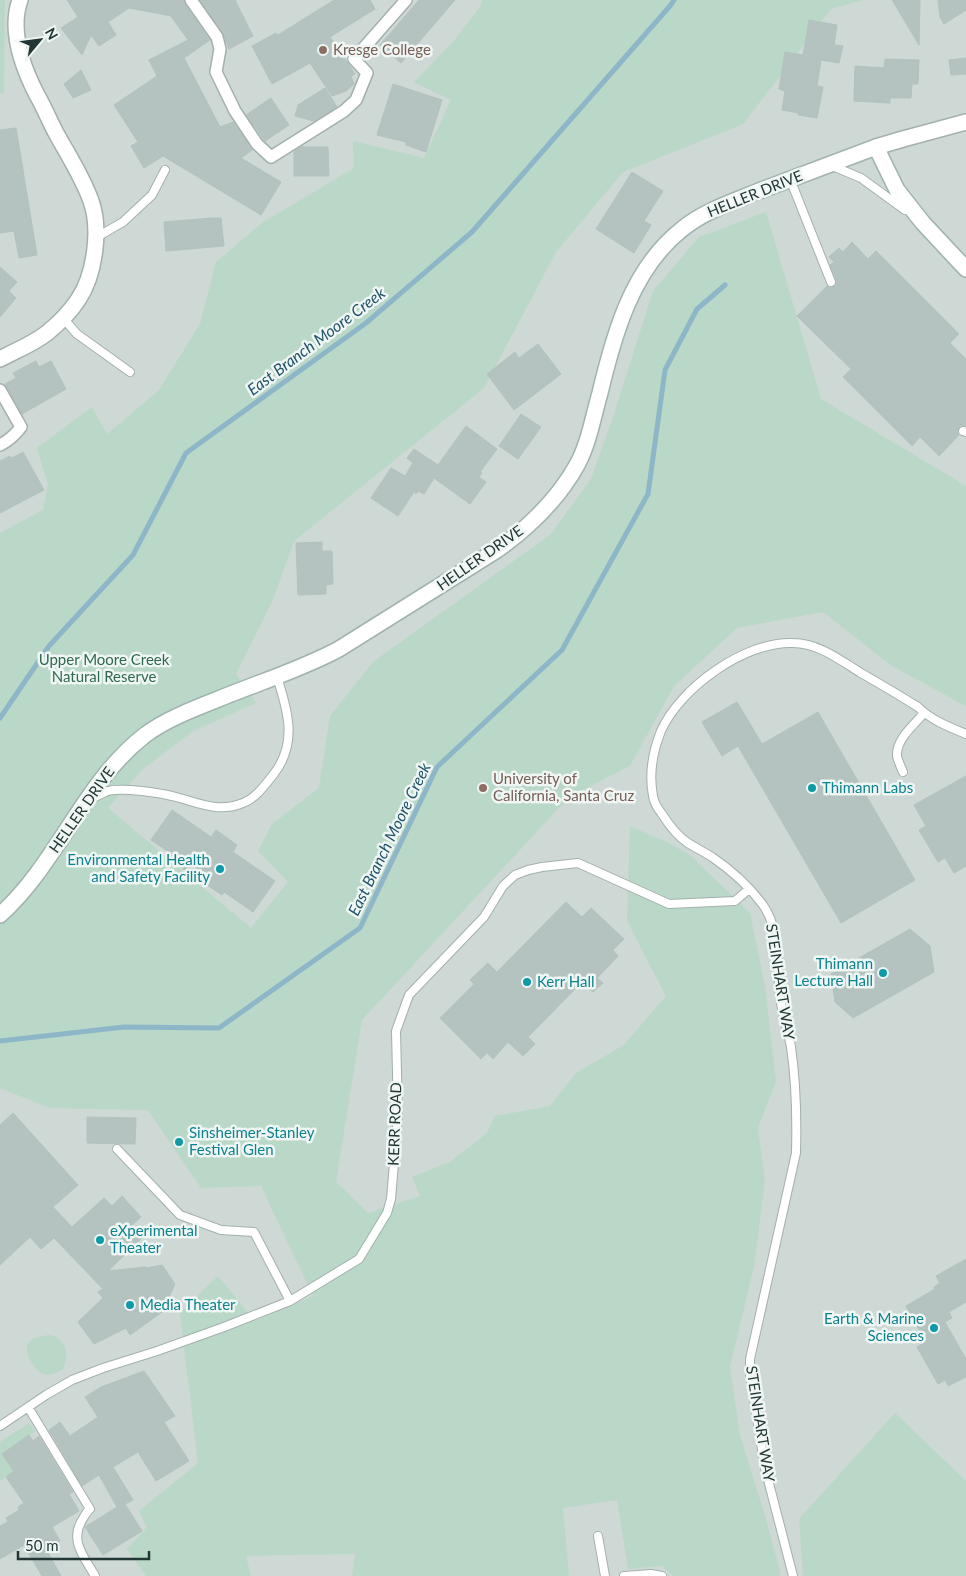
<svg xmlns="http://www.w3.org/2000/svg" width="966" height="1576" font-family="Lato,sans-serif">
<style>
.built{fill:#ced8d5}
.green{fill:#bad8c7}
.lines{fill:none;stroke-linecap:round;stroke-linejoin:round}
.stream{stroke:#8db6c9;stroke-width:5}
.building{fill:#b5c3c0;stroke:#b3c2be}
.service-casing{stroke:#a3b0ad;stroke-width:10}
.pedestrian-casing{stroke:#a3b0ad;stroke-width:14}
.minor-casing{stroke:#a3b0ad;stroke-width:18}
.secondary-casing{stroke:#a0b3af;stroke-width:18}
.service{stroke:#fff;stroke-width:8}
.pedestrian{stroke:#fff;stroke-width:11}
.minor{stroke:#fff;stroke-width:15}
.secondary{stroke:#fff;stroke-width:15}
.education-dot{fill:#8d6e63;stroke:#eff6f4;stroke-width:2}
.culture-dot{fill:#0f9aa8;stroke:#eff6f4;stroke-width:2}
.labels{text-anchor:middle;stroke-width:5;stroke-linejoin:round;paint-order:stroke}
.education-label{font-size:15px;fill:#785e54;stroke:#eff6f4;text-anchor:start}
.street-label{font-size:15px;fill:#223735;stroke:#eff6f4}
.park-label{font-size:15px;fill:#316950;stroke:#eff6f4}
.culture-label{font-size:15px;fill:#0d838f;stroke:#eff6f4;text-anchor:start}
.water-label{font-size:16px;font-style:italic;fill:#23546c;stroke:#eff6f4}
</style>
<rect width="100%" height="100%" fill="#e0e9e6"/>
<path class="built" d="M0,0H966V1576H0Z"/>
<path class="green" d="M0,0H5L4,92L0,94Z
M482,0H863L831,9L743,124L623,172L556,252L484,388L294,541L274,597L236,674L256,703L193,731L143,769L108,808L251,928L288,882L258,851L272,824L319,788L330,716L373,662L551,534L591,479L614,414L653,291L699,237L766,212L821,399L966,486V706L892,666L823,612L737,628L674,686L630,766L569,797L362,1020L336,1182L368,1213L420,1196L412,1177L450,1162L487,1133L495,1116L550,1106L576,1073L624,1045L666,996L627,921L630,826L669,843L691,856L750,913L765,987L776,1081L758,1128L765,1181L754,1266L730,1367L740,1435L765,1516L780,1571V1576H673L662,1566L628,1569L617,1500L563,1508L569,1576H352L355,1554L246,1556L251,1576H146L127,1549L147,1527L139,1511L198,1463L180,1313L218,1276L255,1321L313,1296L261,1186L201,1188L148,1110L50,1108L0,1088V533L43,510L48,484L37,448L92,407L107,434L159,390L200,324L216,262L262,223L354,168L353,141L424,158L451,100L414,82L453,42L482,4Z
M51,1335C67,1340 70,1356 62,1370C57,1372 50,1376 44,1374C38,1372 35,1368 32,1363C20,1344 30,1336 51,1335Z
M895,1413L966,1481V1576H803L799,1519Z
M29,1423L35,1432L29,1435L14,1471L0,1481V1442Z"/>
<g class="lines">
<path class="stream" d="M0,718L49,646L133,555L186,453L366,323L472,232L670,6L674,0
M0,1041L124,1027L219,1028L360,928L437,767L562,650L648,494L665,370L697,309L725,285"/>
</g>
<path class="building" d="M67,0H184L185,4L210,40L184,58L220,127L233,122L252,150L241,158L281,182L261,215L163,156L144,168L131,146L138,142L114,105L157,76L149,60L188,40L171,16L129,8L108,22L116,35L99,46L91,35L82,55L61,28L78,17Z
M200,0H235L253,36L229,49L223,33Z
M334,0H370L375,9L330,37L355,74L351,76L354,84L346,91L332,96L310,63L272,84L252,46L276,33L278,35Z
M419,0H455L401,63L380,45Z
M892,0H920L919,45Z
M938,0H966V10L944,24L940,17Z
M809,20L837,25L834,45L843,46L839,63L821,60L817,86L823,87L817,118L798,115L799,113L782,110L785,91L779,89L785,52L803,55Z
M966,58V74L951,75L949,60Z
M885,59L919,60L918,84H912L911,98H890V103L854,101L855,66L884,68Z
M81,70L91,90L73,98L64,84Z
M393,84L442,100L426,152L406,145V142L377,135Z
M325,88L337,107L314,121L295,116L298,105Z
M271,98L289,125L265,141L246,115Z
M16,128L37,255L19,258L14,231L0,233V130Z
M300,147H328L329,176H294V152Z
M632,172L663,191L644,221L651,225L634,253L596,229Z
M212,218H221L224,246L166,251L164,222Z
M852,242L868,259L876,251L959,334L950,343L966,359V426L962,425L959,427L957,432L959,435L939,456L920,437L912,446L843,377L851,369L797,316L827,286L831,288L836,285V280L830,265L834,262L829,257L839,248L843,252Z
M0,267L17,282L9,291L16,298L0,317Z
M538,344L561,374L514,410L487,374L515,352L519,358Z
M36,361L39,367L51,361L66,389L22,414L5,384L16,378L13,373Z
M521,414L541,427L518,459L499,446Z
M466,426L497,449L480,472L482,473L479,477L486,482L470,504L434,478L424,494L418,491L416,494L414,492L398,516L371,498L391,468L405,476L413,463L407,458L414,449L438,465Z
M23,452L44,490L0,513V461L10,456L12,458Z
M322,542V551H332L333,584L326,585V594L298,595L296,543Z
M737,702L762,744L818,712L915,880L841,923L738,746L722,756L702,722Z
M966,776V866L954,873L945,858L938,862L932,852L919,830L926,826L914,805Z
M172,810L211,837L216,830L237,845L233,852L275,881L253,912L224,892L222,895L166,857L169,852L151,840Z
M566,902L582,917L591,908L624,939L613,950L618,956L597,978L603,983L593,992L582,982L528,1037L535,1044L523,1056L508,1042L493,1059L487,1053L481,1059L440,1018L474,984L470,980L488,963L497,972Z
M910,929L930,946L934,972L853,1018L835,1002L831,974Z
M13,1113L78,1185L53,1207L72,1227L104,1198L112,1206L122,1196L141,1217L131,1226L142,1238L108,1271L145,1267L147,1268L162,1265L175,1284L162,1312L130,1335L126,1328L94,1344L78,1322L103,1298L98,1292L103,1289L54,1238L41,1249L30,1237L0,1265V1125Z
M87,1117L136,1118L135,1144L87,1143Z
M966,1259V1302L949,1312L952,1318L945,1322L966,1359V1377L948,1386L945,1380L938,1384L917,1347L923,1343L920,1336L922,1335L906,1306L935,1289L934,1287L940,1283L936,1276Z
M144,1371L175,1416L164,1422L189,1461L156,1481L138,1452L113,1467L133,1500L125,1504L142,1531L103,1555L85,1527L117,1507L99,1475L82,1486L49,1430L60,1422L70,1436L98,1417L85,1397L101,1387Z
M29,1435L33,1441L39,1436L73,1492L69,1494L79,1511L52,1527L60,1541L46,1549L61,1576H42L24,1545L0,1559V1526L8,1522L6,1518L19,1510L18,1507L24,1503L6,1477L14,1471L2,1454Z"/>
<g class="lines">
<g class="service-casing">
<path id="service" d="M830,165L861,178L905,210
M790,179L831,282
M97,237L123,222L152,195L165,170
M63,318L77,334L130,372
M963,431L966,432
M903,772C901,767 898,761 897,756C896,739 914,725 924,713
M91,799C96,797 102,793 108,791C123,787 161,793 176,797C199,803 218,813 243,803C255,799 265,785 273,775C298,744 288,711 277,677
M117,1149L180,1215L221,1230L254,1232L290,1301
M28,1407L90,1509C86,1512 84,1517 81,1522C70,1542 85,1558 95,1576
M0,1426L46,1395L72,1380L103,1368L157,1351L224,1327L290,1301L359,1259L387,1213L391,1199L398,1115L396,1031L409,995L484,917L503,886L515,875L528,870L542,867L578,863L669,904L735,901L749,889
M598,1536L605,1576
M624,1576L651,1574L662,1576
M793,1576L765,1468L750,1374V1359L796,1153C797,1117 796,1082 791,1047C788,1030 782,1013 780,997C777,966 781,931 763,905C749,886 731,870 712,857C704,852 696,848 688,843C677,836 669,825 662,814C658,809 654,803 653,796C649,775 653,751 661,731C680,688 745,641 793,643C818,643 840,660 861,673C880,684 899,695 918,707C931,720 949,727 966,734"/>
</g>
<g class="pedestrian-casing">
<path id="pedestrian" d="M191,0L217,37L220,49L216,72L235,111L257,144L271,157L344,111L356,100L367,73L354,59L406,0
M0,390L21,427C15,435 10,440 0,445"/>
</g>
<g class="minor-casing">
<path id="minor" d="M876,147L903,139L966,122
M0,359C15,351 33,344 47,333C58,324 70,312 78,300C95,275 101,229 91,201C82,176 68,155 56,133C49,120 44,107 37,95C23,68 9,31 20,0"/>
</g>
<g class="secondary-casing">
<path id="secondary" d="M0,915C58,863 83,783 145,735C165,720 193,709 216,700C257,683 300,670 339,649L497,550C528,528 558,499 577,465C589,443 593,417 600,393C614,334 632,269 681,230C704,211 732,202 759,191C798,176 837,162 876,147L897,190L923,223L966,269"/>
</g>
<use href="#service" class="service"/>
<use href="#pedestrian" class="pedestrian"/>
<use href="#minor" class="minor"/>
<use href="#secondary" class="secondary"/>
</g>
<g class="education-dot">
<circle cx="323" cy="50" r="5"/>
<circle cx="483" cy="788" r="5"/>
</g>
<g class="culture-dot">
<circle cx="812" cy="788" r="5"/>
<circle cx="220" cy="869" r="5"/>
<circle cx="883" cy="973" r="5"/>
<circle cx="527" cy="982" r="5"/>
<circle cx="179" cy="1142" r="5"/>
<circle cx="100" cy="1240" r="5"/>
<circle cx="130" cy="1305" r="5"/>
<circle cx="934" cy="1328" r="5"/>
</g>
<g class="labels">
<g class="education-label">
<text x="333" y="55">Kresge College</text>
<text x="493" y="784">University of<tspan x="493" dy="17">California, Santa Cruz</tspan></text>
</g>
<g class="street-label">
<text transform="translate(755 194) rotate(-22)" y="5">HELLER DRIVE</text>
<text transform="translate(480 558) rotate(-35)" y="5">HELLER DRIVE</text>
<text transform="translate(82 810) rotate(-55)" y="5">HELLER DRIVE</text>
<text transform="translate(780 982) rotate(81)" y="5">STEINHART WAY</text>
<text transform="translate(395 1124) rotate(-88)" y="5">KERR ROAD</text>
<text transform="translate(760 1424) rotate(81)" y="5">STEINHART WAY</text>
</g>
<g class="park-label">
<text x="104" y="665">Upper Moore Creek<tspan x="104" dy="17">Natural Reserve</tspan></text>
</g>
<g class="culture-label">
<text x="822" y="793">Thimann Labs</text>
<text x="210" y="865" text-anchor="end">Environmental Health<tspan x="210" dy="17">and Safety Facility</tspan></text>
<text x="873" y="969" text-anchor="end">Thimann<tspan x="873" dy="17">Lecture Hall</tspan></text>
<text x="537" y="987">Kerr Hall</text>
<text x="189" y="1138">Sinsheimer-Stanley<tspan x="189" dy="17">Festival Glen</tspan></text>
<text x="110" y="1236">eXperimental<tspan x="110" dy="17">Theater</tspan></text>
<text x="140" y="1310">Media Theater</text>
<text x="924" y="1324" text-anchor="end">Earth &amp; Marine<tspan x="924" dy="17">Sciences</tspan></text>
</g>
<g class="water-label">
<text transform="translate(316 341) rotate(-37)" y="6">East Branch Moore Creek</text>
<text transform="translate(389 839) rotate(-64)" y="6">East Branch Moore Creek</text>
</g>
</g>
<g transform="translate(40 40) rotate(61)" stroke="#eff6f4" stroke-width="4" paint-order="stroke">
<path d="M0-4L9 19L0 12L-9 19Z" fill="#223735"/>
<text y="-8" font-size="14" font-weight="bold" text-anchor="middle" fill="#223735">N</text>
</g>
<path d="M18 1551v8h131v-8" fill="none" stroke="#223735" stroke-width="2.5"/>
<text x="25" y="1551" font-size="15" fill="#223735" stroke="#eff6f4" stroke-width="4" paint-order="stroke">50 m</text>
</svg>
